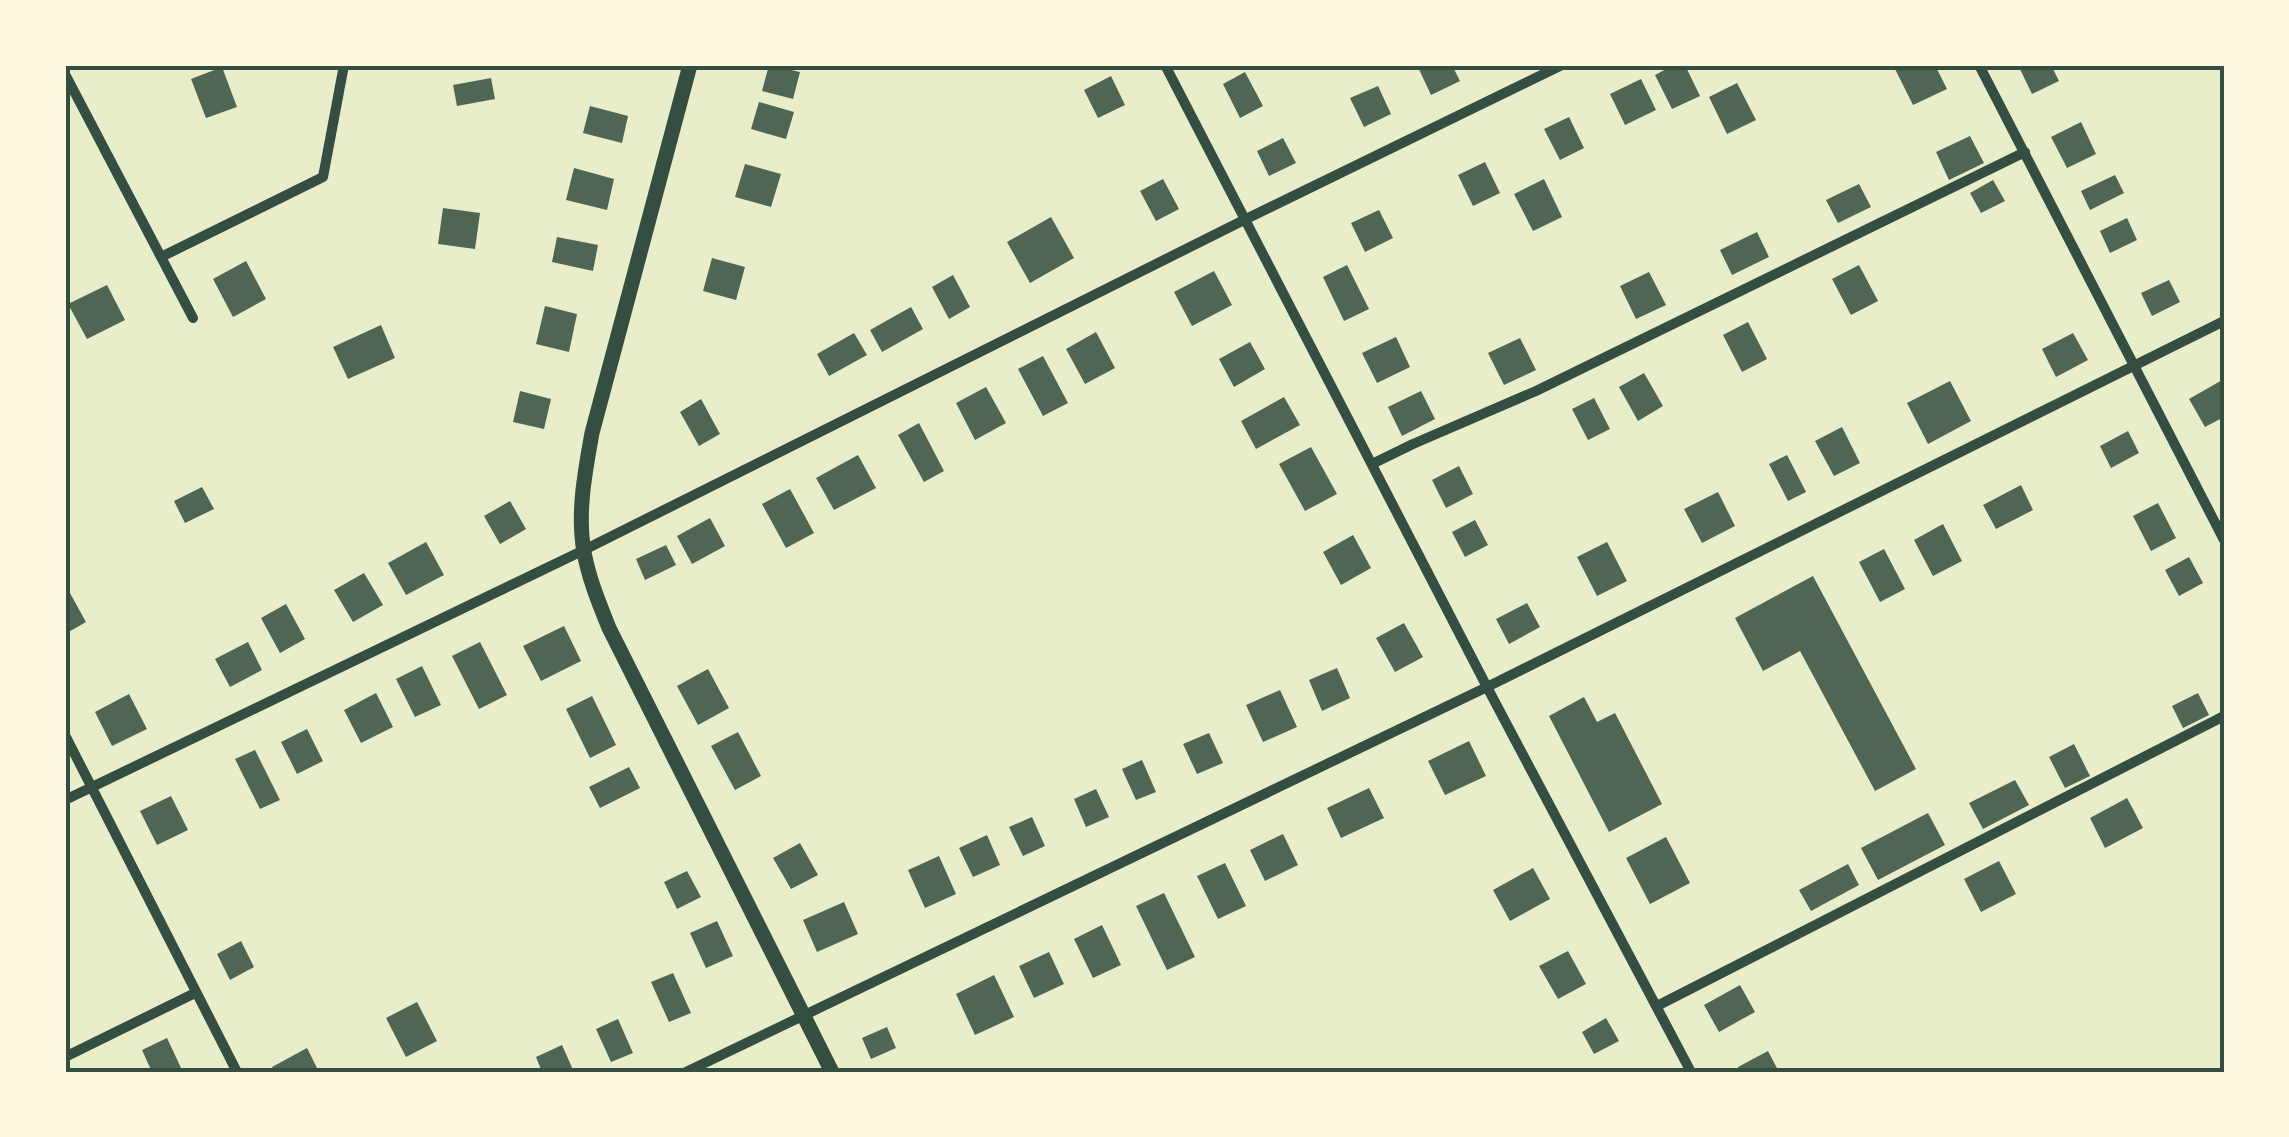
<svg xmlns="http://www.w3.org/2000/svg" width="2289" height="1137" font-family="'Noto Sans',sans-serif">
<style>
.building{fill:#4f6655}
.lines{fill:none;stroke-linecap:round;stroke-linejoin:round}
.minor{stroke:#344e41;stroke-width:10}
.secondary{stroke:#344e41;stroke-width:15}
.neatline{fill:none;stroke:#344e41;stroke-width:4}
</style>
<rect width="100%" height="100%" fill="#e9edc9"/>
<path class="building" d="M769,65L800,72L793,99L762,91Z
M1417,65H1452L1460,81L1431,95Z
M1674,65H1685L1700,96L1672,109L1655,75Z
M1893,65H1935L1947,89L1913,105Z
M2018,65H2051L2059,81L2032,94Z
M222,67L237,107L206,118L191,79Z
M1245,72L1263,106L1240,118L1223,84Z
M1111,76L1125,105L1098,118L1084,90Z
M491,78L495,99L457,106L453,85Z
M1641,79L1656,110L1625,125L1610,94Z
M1737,83L1756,120L1727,134L1709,97Z
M1378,86L1391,114L1364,127L1350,98Z
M759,102L794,112L786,139L751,129Z
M590,106L628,116L622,143L583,133Z
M1569,117L1584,148L1560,160L1544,129Z
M2081,122L2096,154L2067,168L2051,137Z
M1970,136L1984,163L1949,180L1936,152Z
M1283,138L1296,163L1269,176L1257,151Z
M1485,162L1500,193L1473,206L1458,175Z
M745,164L781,174L771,207L735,197Z
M574,168L614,179L607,210L566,200Z
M2115,175L2124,193L2090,210L2081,191Z
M1163,179L1179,209L1156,221L1140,191Z
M1544,179L1562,217L1533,231L1514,194Z
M1993,180L2005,201L1981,213L1970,193Z
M1859,184L1871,207L1838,223L1826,200Z
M443,208L480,213L475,249L438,244Z
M1379,210L1393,238L1365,252L1351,223Z
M1051,217L1074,258L1030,283L1007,242Z
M2127,218L2137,240L2110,253L2100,231Z
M1757,232L1769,257L1732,275L1720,250Z
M557,237L598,245L593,271L552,262Z
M712,258L745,267L736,300L703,291Z
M246,261L266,299L233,317L213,279Z
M1347,265L1369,309L1344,321L1323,277Z
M1859,265L1878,301L1851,315L1832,279Z
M1214,271L1232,305L1192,326L1174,292Z
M1649,272L1666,305L1636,319L1620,286Z
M953,275L970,307L949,319L932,287Z
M2169,280L2180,302L2152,316L2141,293Z
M107,285L125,320L87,339L68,304Z
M545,306L577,314L569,352L536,344Z
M911,307L923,329L882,352L870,330Z
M1748,322L1767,359L1742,372L1723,335Z
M381,325L395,358L348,379L333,347Z
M1096,332L1115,368L1085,384L1066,349Z
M854,333L867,355L829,376L817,354Z
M2073,333L2088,360L2056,377L2042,349Z
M1396,337L1410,367L1377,383L1362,353Z
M1520,338L1536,370L1504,385L1488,353Z
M1250,342L1265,369L1234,387L1219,359Z
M1043,356L1068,403L1043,416L1018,369Z
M1644,373L1663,406L1638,421L1619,387Z
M2224,379V417L2205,427L2189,399Z
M1950,381L1971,421L1928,444L1907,403Z
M986,387L1006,423L975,440L956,403Z
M520,391L551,399L544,429L513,422Z
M1421,391L1435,419L1402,436L1388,407Z
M1284,397L1300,425L1256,449L1241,421Z
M1594,398L1610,429L1588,440L1572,409Z
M701,399L720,434L699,446L680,412Z
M919,423L944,471L924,482L898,435Z
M1842,427L1860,463L1834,476L1815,441Z
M2128,431L2139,453L2111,468L2100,446Z
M1311,447L1337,494L1305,511L1279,464Z
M858,455L876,488L834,510L816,478Z
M1787,455L1806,492L1788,501L1769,464Z
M1459,466L1473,494L1446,508L1432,480Z
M2021,485L2033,510L1996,529L1983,505Z
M202,487L214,509L185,523L174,501Z
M790,489L814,533L786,548L762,504Z
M1718,492L1735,526L1702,543L1684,509Z
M510,501L526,529L500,544L484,516Z
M2158,503L2176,538L2151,551L2133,516Z
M710,518L725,546L692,564L677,536Z
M1475,520L1488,545L1465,557L1452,532Z
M1943,524L1962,561L1933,576L1914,540Z
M1353,535L1371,568L1341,585L1323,552Z
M426,542L444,575L406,595L388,563Z
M1607,542L1627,581L1597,596L1577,557Z
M666,545L676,565L645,580L636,559Z
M1884,549L1905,589L1880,602L1859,562Z
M2189,557L2203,583L2179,596L2165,570Z
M364,573L383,605L353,622L334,590Z
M1813,576L1916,769L1875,791L1800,651L1763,671L1735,618Z
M65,584L86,622L65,634Z
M1527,603L1540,627L1509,644L1496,619Z
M286,604L305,639L280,653L261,618Z
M1404,623L1423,657L1395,672L1376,638Z
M564,626L581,661L541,681L523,646Z
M248,642L262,670L230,687L215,659Z
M480,642L507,695L479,709L452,656Z
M422,666L441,705L415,717L396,679Z
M1337,668L1350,698L1322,711L1309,680Z
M708,669L729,708L698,725L677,686Z
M1280,690L1297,727L1263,742L1246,705Z
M376,693L393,727L361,743L344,710Z
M2198,693L2209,715L2183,728L2172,706Z
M129,694L147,729L112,746L95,712Z
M592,696L616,745L590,758L566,709Z
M1584,697L1597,722L1615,713L1662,804L1609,832L1549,716Z
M307,729L323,761L297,774L281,742Z
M738,732L761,776L735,790L711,746Z
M1209,733L1223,763L1197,774L1183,744Z
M1469,741L1486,776L1445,795L1428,761Z
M2074,744L2090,776L2065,788L2049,757Z
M255,750L280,800L260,809L235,759Z
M1142,760L1156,792L1136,800L1122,769Z
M629,767L640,788L600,808L589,787Z
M2015,780L2029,805L1983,829L1969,803Z
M1369,788L1384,818L1341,838L1327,808Z
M1096,789L1109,817L1086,827L1074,799Z
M171,796L188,830L157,845L140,811Z
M2127,798L2143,828L2105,848L2090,818Z
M1928,813L1945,845L1878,880L1861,848Z
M1032,817L1045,846L1023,856L1009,827Z
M1283,834L1298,865L1265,881L1250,850Z
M987,835L1000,865L973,877L959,848Z
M1666,837L1690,883L1650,904L1626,858Z
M800,843L818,875L791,889L773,858Z
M939,856L956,894L925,908L908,870Z
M1999,861L2016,894L1981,912L1964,879Z
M1225,863L1246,906L1218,919L1197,876Z
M1848,864L1859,885L1811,911L1799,890Z
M1533,868L1550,899L1510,921L1493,890Z
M687,871L701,897L677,909L664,882Z
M1164,893L1195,957L1167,970L1136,906Z
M844,902L858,934L817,952L803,920Z
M717,921L733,956L706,968L690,933Z
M1102,925L1121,965L1093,978L1074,939Z
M241,941L254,967L230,980L217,954Z
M1568,951L1586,984L1558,999L1539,966Z
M1049,952L1064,984L1034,998L1019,966Z
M673,973L691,1013L669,1022L651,982Z
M994,975L1014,1017L975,1035L956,994Z
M1740,985L1755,1012L1719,1032L1704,1005Z
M417,1002L437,1041L406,1057L386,1018Z
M1606,1018L1619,1041L1594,1054L1582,1032Z
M618,1019L633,1053L611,1062L596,1029Z
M887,1027L896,1048L871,1059L862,1038Z
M167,1038L182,1070L152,1072L142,1050Z
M562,1045L574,1072H542L536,1057Z
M307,1048L319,1072H275L272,1067Z
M1768,1051L1779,1072H1740L1738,1067Z"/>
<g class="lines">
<path class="minor" d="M1165,65L1487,687L1691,1072
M1979,65L2224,540
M65,74L193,318
M161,257L323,177L344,65
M1372,464L1413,444L1536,391L2025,152
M65,735L237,1072
M65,800L584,550L1244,220L1562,65
M1657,1006L2224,716
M65,1057L195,993
M686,1072L1487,687L2224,321"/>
<path class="secondary" d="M690,65L592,433C585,472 577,513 584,552C589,579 599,603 609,628L832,1072"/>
</g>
<rect width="2289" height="1137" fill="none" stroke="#fefae0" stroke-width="135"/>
<rect x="68" y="68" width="2154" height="1002" class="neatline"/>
</svg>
